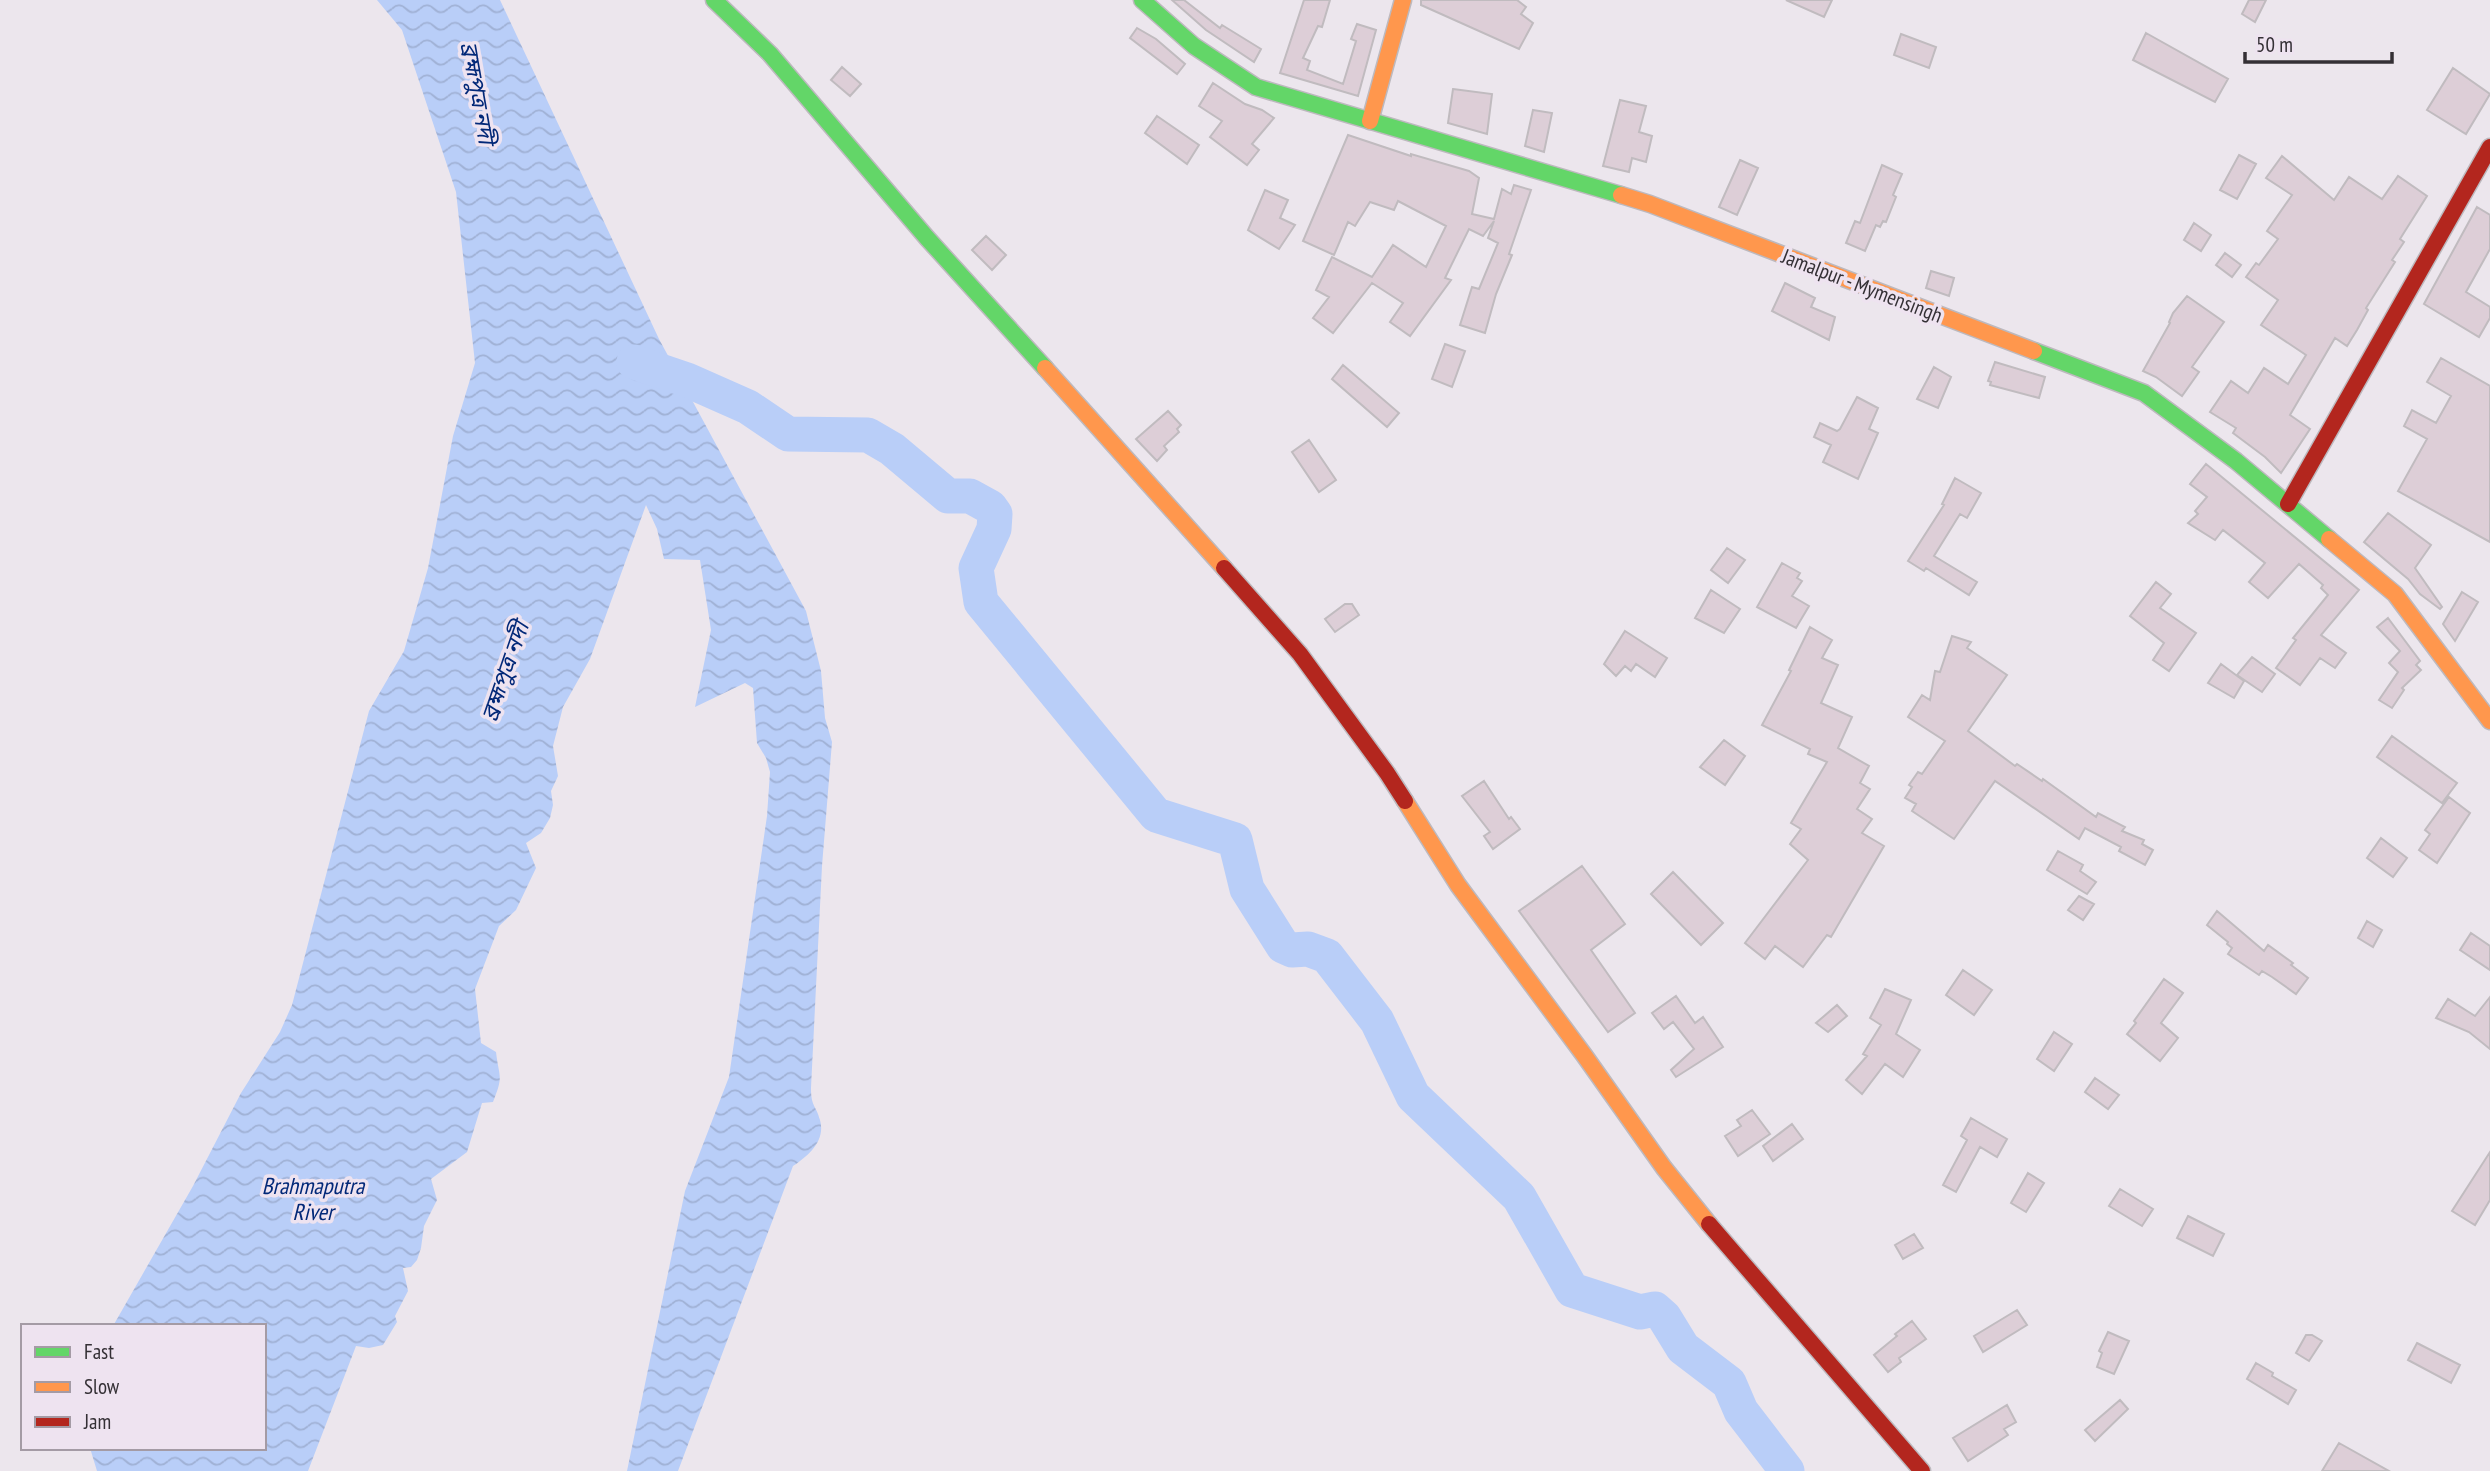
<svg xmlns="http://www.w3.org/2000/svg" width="2490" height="1471" font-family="'PT Sans Narrow','Noto Sans Bengali',sans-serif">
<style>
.water{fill:url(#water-waves)}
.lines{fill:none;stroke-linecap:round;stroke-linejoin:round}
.river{stroke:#b9cef8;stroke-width:35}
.building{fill:#ddced7;stroke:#c0bbbf;stroke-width:2}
.fast-casing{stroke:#bdb9be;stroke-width:19}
.slow-casing{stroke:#bdb9be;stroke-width:19}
.jam-casing{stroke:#bdb9be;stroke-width:19}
.fast{stroke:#63d668;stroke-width:16}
.slow{stroke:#ff974d;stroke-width:16}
.jam{stroke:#b3261e;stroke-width:16}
.labels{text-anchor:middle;stroke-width:7;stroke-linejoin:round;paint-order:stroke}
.street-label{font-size:21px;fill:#343035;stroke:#eee3f0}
.water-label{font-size:23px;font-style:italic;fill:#022878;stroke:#eee3f0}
</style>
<defs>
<pattern id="water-waves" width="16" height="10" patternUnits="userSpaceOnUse" patternTransform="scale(1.75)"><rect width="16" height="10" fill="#b9cef8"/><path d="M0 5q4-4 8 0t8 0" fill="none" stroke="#a0b1d5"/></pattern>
</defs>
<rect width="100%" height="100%" fill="#ece6ed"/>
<path class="water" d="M377,0H500L659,339L806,611L821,671L825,718L832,742L822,866L811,1088C811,1107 816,1105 820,1120C826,1141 808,1156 793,1166L678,1471H627L685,1191L729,1077L767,816L770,772L766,758L757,743L753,688L745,683L695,707L711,630L700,560L664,559L657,529L646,505L590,659L563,707L553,746L558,776L551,791L553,805L550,818L541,833L526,843L536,868L516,910L499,926L475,989L481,1043L496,1052C499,1078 504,1075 493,1102L482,1103L467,1152L431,1179L437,1200L424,1226L421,1248L417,1260L411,1267L403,1268L408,1291L395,1316L397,1322L383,1345L369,1348L356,1346L308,1471H97L90,1448H264V1326H113L193,1186L241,1093L280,1032L292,1005L369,711L404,651L428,568L453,436L475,363L456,192L402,30Z"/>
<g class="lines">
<path class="river" d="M634,362L687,380L748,407L788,434L868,435L892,449L948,496H970L990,507L995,514L994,529L976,568L981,602L1156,815L1235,840L1247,889L1283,946L1292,950L1308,949L1327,956L1377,1021L1413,1096L1519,1197L1572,1290L1640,1312L1655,1309L1664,1317L1683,1348L1729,1383L1741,1411L1787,1471"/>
</g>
<path class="building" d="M1172,0H1184L1220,28L1222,25L1261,49L1254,62L1206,30Z
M1304,0H1330L1322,27L1318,26L1303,58L1310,61L1307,70L1343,84L1356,41L1351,39L1357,24L1376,30L1358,96L1280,73Z
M1421,0H1517L1526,7L1521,14L1533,23L1519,49L1421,5Z
M1786,0H1832L1824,17Z
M2249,0H2266L2255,22L2242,14Z
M1137,28L1156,39L1185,64L1177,74L1130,38Z
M2146,33L2228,79L2215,102L2133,60Z
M1901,34L1936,47L1929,68L1894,55Z
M842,67L861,84L850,96L831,80Z
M2453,68L2490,94L2466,134L2427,110Z
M1213,83L1245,104L1262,110L1274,118L1252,144L1259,150L1247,165L1210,137L1222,121L1199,106Z
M1453,89L1492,94L1487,134L1448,123Z
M1620,100L1646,106L1639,132L1652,136L1646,162L1632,158L1629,172L1603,166Z
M1533,110L1552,113L1544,152L1525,146Z
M1157,116L1199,145L1187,164L1145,133Z
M1348,135L1411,156V154L1469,171L1479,178L1472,214L1494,219L1502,189L1511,194L1514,185L1531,190L1509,254L1512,255L1496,294L1485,333L1460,325L1472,287L1479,289L1498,243L1488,238L1494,221L1483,236L1469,229L1445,278L1451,280L1410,336L1390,322L1403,303L1372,283L1333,333L1313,318L1329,297L1316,290L1332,257L1372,277L1393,245L1426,267L1446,226L1398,201L1394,210L1370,202L1355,226L1348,222L1334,255L1303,241Z
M2239,155L2256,164L2237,199L2220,190Z
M2282,156L2334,200L2349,177L2382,199L2398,176L2427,196L2400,239L2404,242L2392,260L2395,262L2366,308L2368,310L2357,330L2347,346L2335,338L2290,415L2310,429L2281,473L2265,457L2233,433L2236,428L2210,412L2231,381L2248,393L2264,368L2288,384L2306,355L2261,325L2278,300L2246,277L2256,263L2259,265L2278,239L2267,231L2292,195L2266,178Z
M1740,160L1758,168L1737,215L1719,207Z
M1882,165L1902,174L1893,195L1896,197L1886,222L1883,221L1880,227L1876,225L1865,251L1846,243L1855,221L1860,223Z
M1265,190L1288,200L1280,218L1295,225L1279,249L1248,230Z
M2477,207L2490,215V249L2466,292L2490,307V318L2479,337L2424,304Z
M2194,223L2211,235L2201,251L2184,240Z
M986,236L1006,255L992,270L972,250Z
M2225,253L2241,265L2232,277L2216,265Z
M1931,271L1954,278L1949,296L1926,288Z
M1785,283L1815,298L1811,307L1835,317L1829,340L1772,311Z
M2187,296L2224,322L2192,367L2199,372L2182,396L2156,377L2143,371L2170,323L2169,322L2173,313Z
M1445,344L1465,351L1452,387L1432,379Z
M2441,358L2490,386V542L2398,491L2427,439L2404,426L2412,410L2436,423L2451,396L2427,382Z
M1995,362L2045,377L2039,398L1990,385L1991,382L1988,381Z
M1343,365L1399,413L1387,427L1332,379Z
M1934,367L1951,377L1938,408L1917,399Z
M1857,397L1878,408L1869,429L1878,433L1858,479L1823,462L1831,445L1814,437L1820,423L1837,431L1840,429Z
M1168,411L1181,425L1177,429L1179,432L1164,446L1167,450L1157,461L1136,439Z
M1309,440L1336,480L1319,492L1292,452Z
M2206,464L2359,590L2321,635L2346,653L2335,668L2320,658L2300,685L2276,668L2296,640L2293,638L2328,595L2321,588L2323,585L2299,564L2268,598L2249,582L2265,563L2223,530L2215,540L2188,523L2198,514L2195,511L2207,497L2190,484Z
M1955,478L1981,493L1967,518L1960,514L1934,556L1977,582L1969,595L1926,568L1924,571L1908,561L1944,505L1942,504Z
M2388,513L2431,545L2415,568L2442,607L2440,609L2420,594L2408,579L2364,542Z
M1727,548L1745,560L1728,583L1711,570Z
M1782,563L1800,573L1797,578L1802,581L1792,596L1809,606L1796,628L1757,607Z
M2156,582L2171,594L2160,608L2196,633L2169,671L2153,660L2164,643L2130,616Z
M1711,590L1740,609L1724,633L1695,618Z
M2462,592L2478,602L2455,641L2443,624Z
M1345,604H1352L1359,615L1335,632L1325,619Z
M2388,618L2420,661L2416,665L2421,670L2402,688L2404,690L2392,708L2379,700L2398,672L2389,663L2400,651L2377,627Z
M1810,627L1832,640L1822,658L1838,665L1821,703L1852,717L1838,748L1869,766L1860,783L1870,789L1857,809L1872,819L1862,833L1884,846L1831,937L1827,935L1803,967L1775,946L1765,959L1745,943L1808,860L1790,844L1801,829L1791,823L1827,762L1808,754L1810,749L1762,725L1791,671L1789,670Z
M1625,631L1667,658L1655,677L1636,664L1631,671L1625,666L1616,676L1604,664Z
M1952,636L1971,642L1967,648L2007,675L1968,731L2015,766L2017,764L2042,781L2043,779L2096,817L2098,813L2125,827L2122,831L2144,840L2142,844L2153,850L2145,865L2119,851L2121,847L2085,828L2079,839L1995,781L1954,839L1912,811L1916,804L1905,798L1912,787L1909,785L1918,772L1922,774L1945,741L1908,717L1922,695L1930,700L1935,671L1940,672Z
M2252,657L2275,674L2262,692L2237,675Z
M2221,664L2244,681L2234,698L2208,683Z
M2392,736L2457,783L2442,803L2377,757Z
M1724,740L1745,756L1725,785L1700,767Z
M1484,781L1509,819L1511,817L1520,829L1493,849L1484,836L1490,832L1462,796Z
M2449,797L2470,813L2437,863L2419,850L2430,834L2425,830Z
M2381,838L2407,858L2393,877L2367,858Z
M2058,851L2083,865L2080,871L2096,882L2087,894L2047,870Z
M1582,866L1625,924L1591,950L1635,1013L1608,1032L1519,911Z
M1673,872L1723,923L1701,945L1651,894Z
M2079,896L2094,904L2083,920L2068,910Z
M2217,911L2264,951L2268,945L2293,963L2291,965L2308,978L2296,994L2272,977L2262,971L2259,975L2228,954L2232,948L2227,944L2228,942L2207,925Z
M2367,921L2382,930L2373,947L2358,938Z
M2471,933L2490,946V970L2460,950Z
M1963,970L1992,990L1974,1015L1946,995Z
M2164,979L2183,993L2161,1023L2178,1038L2160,1061L2127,1034L2136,1023L2134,1021Z
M1885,989L1911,1000L1896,1034L1920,1050L1903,1077L1885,1064L1862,1094L1846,1080L1867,1056L1863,1054L1881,1025L1870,1018Z
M1676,996L1695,1023L1703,1017L1723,1047L1676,1077L1671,1070L1694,1049L1673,1022L1664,1029L1652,1013Z
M2490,997V1049L2469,1032L2436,1018L2448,999L2475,1016Z
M1837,1005L1847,1016L1828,1032L1816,1023Z
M2054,1032L2072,1044L2054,1071L2037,1059Z
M2095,1078L2119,1095L2108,1109L2085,1092Z
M1752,1110L1770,1134L1738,1156L1725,1136L1741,1126L1737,1120Z
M1971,1118L2007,1139L1997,1157L1980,1147L1956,1192L1943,1185L1967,1140L1961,1136Z
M1792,1124L1803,1139L1773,1161L1763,1146Z
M2490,1152V1200L2475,1225L2452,1211Z
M2028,1173L2044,1183L2026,1212L2011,1203Z
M2120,1189L2153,1209L2142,1226L2109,1206Z
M2188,1216L2224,1234L2213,1256L2177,1238Z
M1914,1234L1923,1248L1903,1259L1895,1245Z
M2017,1310L2027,1325L1983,1352L1974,1336Z
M1912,1321L1926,1339L1899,1358L1901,1362L1888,1372L1874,1355L1897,1336L1895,1334Z
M2108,1332L2129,1341L2114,1374L2097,1367L2102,1353L2099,1351Z
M2306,1335H2312L2322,1341L2309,1361L2296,1353Z
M2417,1343L2460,1365L2451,1383L2408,1360Z
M2256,1363L2273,1373L2272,1376L2296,1390L2288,1404L2247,1379Z
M2120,1400L2128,1409L2095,1441L2085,1430Z
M2007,1405L2016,1422L2004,1429L2008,1435L1968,1461L1953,1438Z
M2339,1443L2389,1471H2322Z"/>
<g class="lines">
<g class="fast-casing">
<path id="fast" d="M714,0L770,54L927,238L1045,368
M1142,0L1194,46L1256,87L1621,195
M2034,351L2144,393L2236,461L2329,539"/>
</g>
<g class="slow-casing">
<path id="slow" d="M1370,121L1403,0
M1621,195L1650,204L2034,351
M1045,368L1224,568
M2329,539L2395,594L2490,721
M1405,801L1458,885L1584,1055L1664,1168L1709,1224"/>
</g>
<g class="jam-casing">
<path id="jam" d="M2288,504L2490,147
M1224,568L1300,654L1387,773L1405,801
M1709,1224L1922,1471"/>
</g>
<use href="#fast" class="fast"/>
<use href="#slow" class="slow"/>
<use href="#jam" class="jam"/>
</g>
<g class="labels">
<g class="street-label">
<text transform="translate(1862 286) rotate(21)" y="7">Jamalpur - Mymensingh</text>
</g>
<g class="water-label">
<text transform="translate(478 93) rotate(80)" y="8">ব্রহ্মপুত্র নদী</text>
<text transform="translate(505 671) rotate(-71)" y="8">ব্রহ্মপুত্র নদী</text>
<text x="313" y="1194">Brahmaputra<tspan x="313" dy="26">River</tspan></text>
</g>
</g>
<rect x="21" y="1324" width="245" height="126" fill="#eee3f0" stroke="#a49ba5" stroke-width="2"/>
<rect x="35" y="1347" width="35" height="10" fill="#63d668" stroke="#a49ba5" stroke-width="2"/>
<text x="84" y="1359" font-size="21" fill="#343035">Fast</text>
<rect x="35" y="1382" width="35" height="10" fill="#ff974d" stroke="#a49ba5" stroke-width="2"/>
<text x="84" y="1394" font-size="21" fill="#343035">Slow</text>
<rect x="35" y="1417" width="35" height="10" fill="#b3261e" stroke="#a49ba5" stroke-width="2"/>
<text x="84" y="1429" font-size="21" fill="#343035">Jam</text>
<path d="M2245 52v10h147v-10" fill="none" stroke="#343035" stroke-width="3.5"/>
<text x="2256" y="52" font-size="21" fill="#343035" stroke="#eee3f0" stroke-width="5" paint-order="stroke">50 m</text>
</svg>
